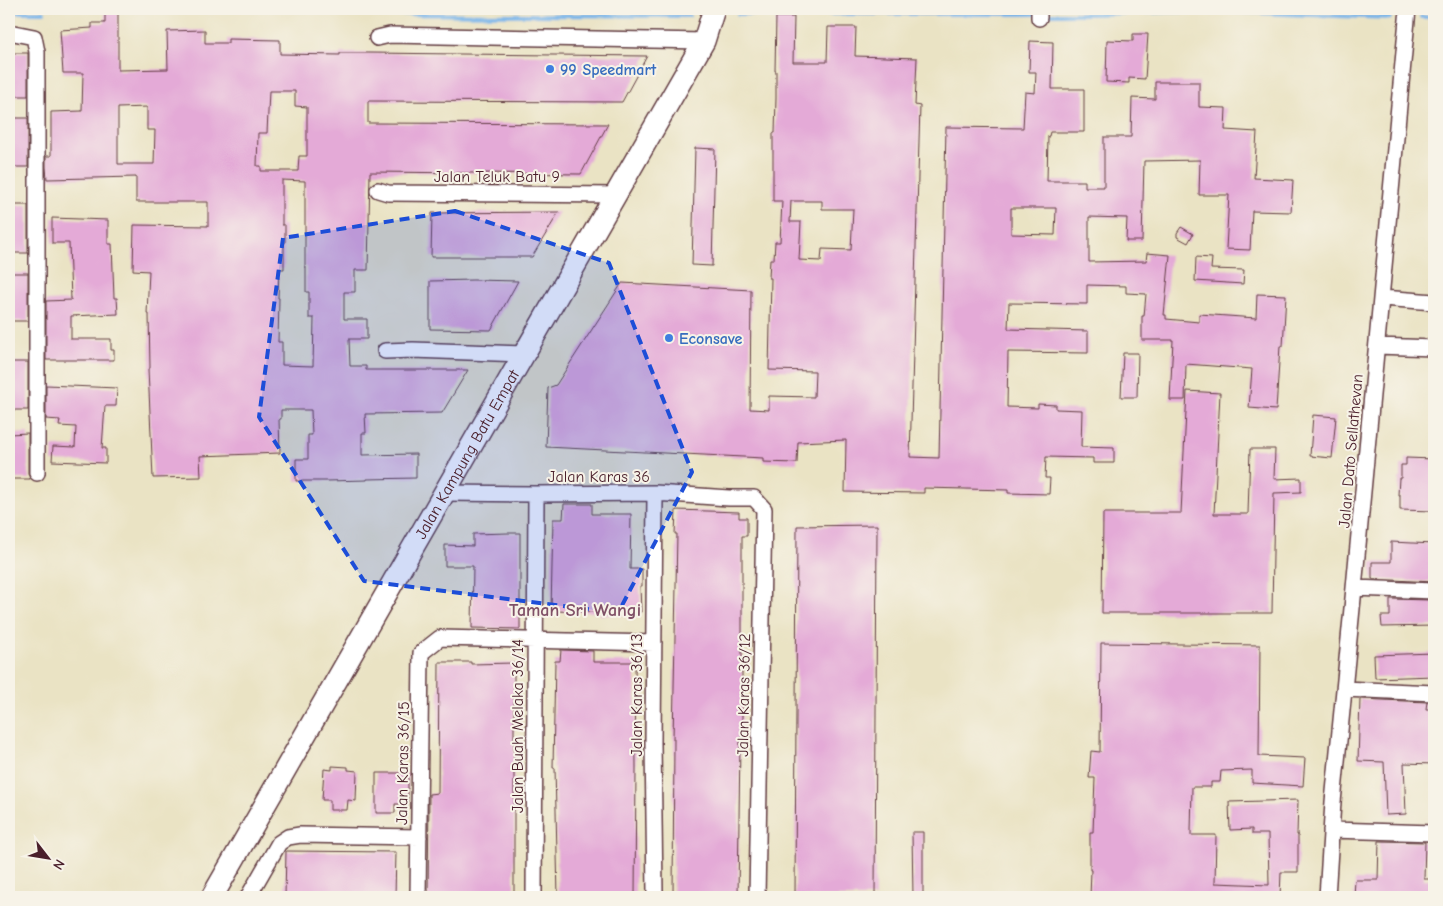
<svg xmlns="http://www.w3.org/2000/svg" width="1443" height="906" font-family="'Comic Neue',sans-serif">
<style>
.lines{fill:none;stroke-linecap:round;stroke-linejoin:round}
.stream{stroke:#77b4ea;stroke-width:4}
.building{fill:#e4aad7;fill-rule:evenodd}
.minor-casing{stroke:#623c42;stroke-width:18}
.secondary-casing{stroke:#623c42;stroke-width:24}
.minor{stroke:#fff;stroke-width:15}
.secondary{stroke:#fff;stroke-width:21}
.marked{fill:#1d4ed8;fill-opacity:0.2;stroke:#1d4ed8;stroke-width:4;stroke-dasharray:10 6;stroke-linejoin:round}
.shop-dot{fill:#3f7fe0;stroke:#f7f3e8;stroke-width:2}
.labels{text-anchor:middle;stroke-width:4;stroke-linejoin:round;paint-order:stroke}
.shop-label{font-size:16px;font-weight:bold;fill:#366cbe;stroke:#f7f3e8;text-anchor:start}
.street-label{font-size:16px;fill:#4a1f2b;stroke:#f7f3e8}
.neighbourhood-label{font-size:18px;font-weight:bold;fill:#805067;stroke:#f7f3e8}
</style>
<rect width="100%" height="100%" fill="#f7f3e8"/>
<filter id="ink" filterUnits="userSpaceOnUse"><feTurbulence type="fractalNoise" baseFrequency=".02" numOctaves="2"/><feDisplacementMap in="SourceGraphic" scale="10" xChannelSelector="R" yChannelSelector="G"/><feConvolveMatrix kernelMatrix="1 2 1 2 8 2 1 2 1" color-interpolation-filters="sRGB"/></filter>
<filter id="wash" filterUnits="userSpaceOnUse"><feTurbulence type="fractalNoise" baseFrequency=".0096" numOctaves="4" result="noise"/><feDisplacementMap in="SourceGraphic" scale="20" xChannelSelector="R" yChannelSelector="G"/><feGaussianBlur stdDeviation="1.12" result="paint"/><feColorMatrix in="noise" values="0 0 0 0 0 0 0 0 0 0 0 0 0 0 0 0 0 1.4 0 .05"/><feComposite in="paint" operator="in"/></filter>
<g filter="url(#wash)">
<rect width="100%" height="100%" fill="#eae3c4"/>
<g class="lines">
<path class="stream" d="M9,12H44
M380,14L689,16
M738,14H810
M824,14H1036
M1043,14H1090L1206,11L1390,18
M1421,17H1434"/>
</g>
<g id="blocks">
<path class="building" d="M118,11V70L168,69L167,31L205,30V43H228V39L280,40V54L340,55V53H368L647,56L622,102L368,101V123L608,124L581,174L370,172L368,270H355V292H344V319H367V339H349L350,366H366V370H468L442,413L365,414L366,433H362V455L416,454V478L367,479V480L327,481H296V459H308V435H312L311,410H281V419H279L280,453L200,456L201,477L153,478L148,369L150,368L149,314H147L149,271L133,270L134,225L208,226V202H136V177L47,179L46,167V156H51V112L82,111L83,73H63L60,30L92,28V23H105V12ZM269,91H295V106L307,107V156H299L298,171H261V166H257L258,133H267ZM147,107V130H155L154,164H118V108ZM282,180L305,181V267H306V292H309V318H314L313,366L282,365V342H278L279,298H278L279,269H284V243H285V225H282Z
M776,17H794L793,62H827L828,27H856L855,56L917,58L915,105L920,106L910,457L939,458L946,127L1023,128L1025,92L1035,93L1036,72H1029L1030,41L1053,42L1052,89H1084V132H1050L1049,136H1048L1047,181H1085V187H1104V137H1131L1132,98L1155,99V82H1199V107L1226,108L1225,130L1257,132L1254,178L1293,180L1291,212L1252,211L1250,250L1226,249L1229,195H1199L1200,160L1144,161L1142,241H1126L1127,218L1089,217V262L1146,261L1147,253L1170,255L1164,315H1166V319L1199,322V314L1256,318L1257,294L1286,295L1283,346H1280L1276,410L1249,408L1252,369L1186,364L1185,400H1170L1173,340H1142V316H1144L1146,294L1126,293V286L1087,285V304L1009,303L1008,329L1088,331V353L1008,352L1007,407L1038,408V404L1056,405V409L1082,410L1081,447L1114,448V463H1093V458L1046,457L1045,478H1050L1049,494L1008,493V490L924,488V493L845,492L846,440L798,442L797,463L763,462V458L546,447L548,388L556,385L622,283L751,290L750,409L769,410V396L814,397L815,371L769,370L771,278H769L770,259H774L775,242H780L782,201H773V133H775L776,98V71H775ZM791,201H822V209H853L851,250L822,249L821,261L799,260L801,222H790ZM1011,208H1056L1055,235L1011,234Z
M1133,34H1148L1145,79L1129,78V83L1106,82L1107,40L1133,41Z
M9,53H28V96H9Z
M9,118H28V167H9Z
M695,148L715,149L712,266L692,265Z
M9,205H28V253H9Z
M559,212L532,257H431L432,213Z
M52,218L108,220V244H112L114,298H117L118,314L71,316V339H111V350H114V360H46V301L71,300L69,243H52Z
M1181,227L1193,234L1188,243L1177,237V233Z
M1196,257L1212,258L1211,269L1244,270L1243,284L1195,281Z
M9,273H28V321H9Z
M473,280L518,281L491,330L430,329V281Z
M1123,353H1138L1137,397H1121Z
M9,362H28V410H9Z
M46,385L117,388L116,406H105L102,448H106V463L52,461L53,446L75,447L76,427L59,426L60,420L46,419Z
M1187,391L1220,393L1214,514H1248L1250,449H1275L1274,479L1301,478V492L1274,493L1272,613H1102L1103,513H1181Z
M1313,415L1336,417L1332,458L1310,456Z
M28,433V473L30,479H9V434Z
M1406,458L1434,459V511L1400,510V495H1398L1399,478H1401V465H1406Z
M564,504H592V514H631L630,569H642V586H640L641,612H630V615H600V612L551,611L553,519H563Z
M676,510L739,512V518H747V536H742V730L741,742H740L738,897H673L674,739H673L677,534H675Z
M877,525L875,897H795L797,526Z
M508,533H520V629L472,628L473,566H445V545L473,546V534Z
M1391,542L1434,544V582L1372,579V562H1391Z
M1390,599L1430,600V602H1434V626L1382,627L1381,616H1390Z
M1101,643L1260,645L1259,756L1305,758L1303,786L1252,783V770L1221,771L1220,782H1211V787H1192L1191,832V835H1216L1215,883L1269,885L1268,834H1252V829L1230,830L1229,802L1298,800L1297,835H1298V872H1281L1280,897H1090L1091,870H1090V832H1093L1095,778H1089L1091,751L1100,752Z
M561,650L593,651V662H635L636,768L635,897H558L555,768H553L555,661H560Z
M1434,653V676L1375,678L1374,655Z
M439,662H471V664L514,663V897H428L429,794L438,793Z
M1360,699L1427,702L1426,709H1434V764L1404,763L1406,814L1386,815L1384,762L1358,761Z
M332,766L348,767V770L357,771L356,801L348,800L347,810H330V800H322L324,769L332,770Z
M376,773H408V804H395V813H376Z
M912,832H923V897H913Z
M1379,841L1425,842L1424,879H1434V897H1354L1355,880H1378Z
M286,851L396,852L395,897H285Z"/>
</g>
</g>
<g filter="url(#ink)">
<use href="#blocks" fill-opacity="0" stroke="#623c42" stroke-width="1"/>
<g class="lines">
<g class="minor-casing">
<path id="minor" d="M1039,18V9
M9,32L34,37L37,52V473
M377,38L390,35L704,41
M378,190L388,193L616,195
M1382,298L1434,302
M1377,346L1434,348
M385,351L413,350L524,354
M445,493L536,494L655,493L729,498H754L764,509L757,897
M1354,588L1434,591
M1344,689L1434,693
M1331,830L1434,833
M248,897L279,843L288,837L300,835L419,837
M418,897L421,653L440,638L654,643
M534,897L536,494
M654,897L655,893L653,743L655,493
M1327,897L1333,802L1354,588L1408,9"/>
</g>
<g class="secondary-casing">
<g id="secondary">
<path id="s1" d="M212,897L704,41L714,9"/>
</g>
</g>
<use href="#minor" class="minor"/>
<use href="#secondary" class="secondary"/>
</g>
</g>
<path class="marked" d="M455,211L609,263L692,472L618,613L364,581L259,417L283,238Z"/>
<g class="shop-dot">
<circle cx="550" cy="69" r="5"/>
<circle cx="669" cy="338" r="5"/>
</g>
<g class="labels">
<g class="shop-label">
<text x="560" y="75">99 Speedmart</text>
<text x="679" y="344">Econsave</text>
</g>
<g class="street-label">
<text x="497" y="182">Jalan Teluk Batu 9</text>
<text transform="translate(1350 451) rotate(-85)" y="6">Jalan Dato Sellathevan</text>
<text dy="6" stroke="none"><textPath href="#s1" startOffset="511">Jalan Kampung Batu Empat</textPath></text>
<text x="599" y="482">Jalan Karas 36</text>
<text transform="translate(636 695) rotate(-90)" y="6">Jalan Karas 36/13</text>
<text transform="translate(743 695) rotate(-89)" y="6">Jalan Karas 36/12</text>
<text transform="translate(517 726) rotate(-90)" y="6">Jalan Buah Melaka 36/14</text>
<text transform="translate(402 763) rotate(-89)" y="6">Jalan Karas 36/15</text>
</g>
<g class="neighbourhood-label">
<text x="575" y="616">Taman Sri Wangi</text>
</g>
</g>
<rect width="1443" height="906" fill="none" stroke="#f7f3e8" stroke-width="30"/>
<g transform="translate(48 858) rotate(121)" stroke="#f7f3e8" stroke-width="4" paint-order="stroke">
<path d="M0-4L9 19L0 12L-9 19Z" fill="#4a1f2b"/>
<text y="-8" font-size="14" font-weight="bold" text-anchor="middle" fill="#4a1f2b">N</text>
</g>
</svg>
